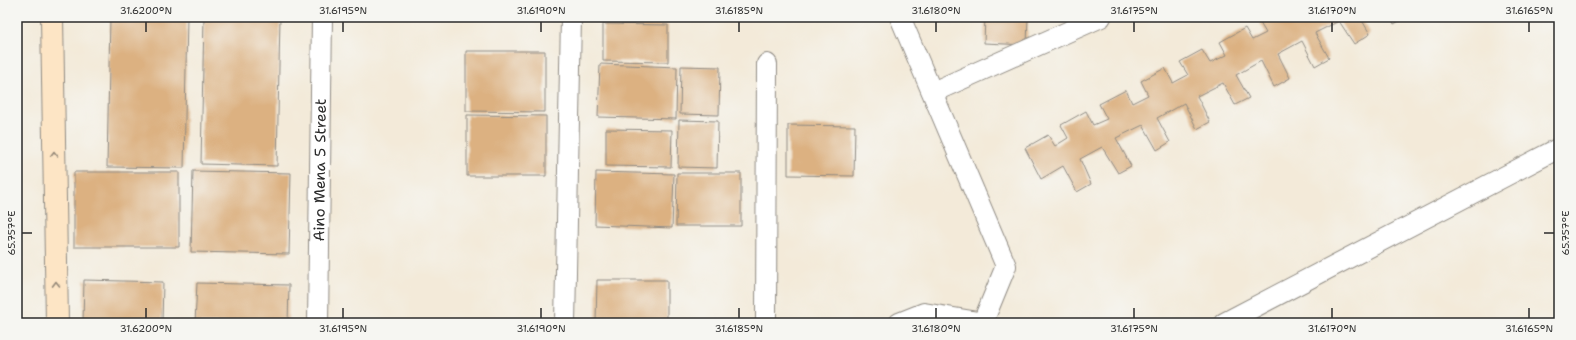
<svg xmlns="http://www.w3.org/2000/svg" width="1576" height="340" font-family="'Shantell Sans',sans-serif">
<style>
.building{fill:#dcb181}
.lines{fill:none;stroke-linecap:round;stroke-linejoin:round}
.street-casing{stroke:#8f8a82;stroke-width:22}
.secondary-casing{stroke:#8f8a82;stroke-width:24}
.street{stroke:#fff;stroke-width:20}
.secondary{stroke:#fde5c5;stroke-width:22}
.oneway{stroke:#948878}
.ticks{fill:none;stroke:#2b2b2b;stroke-width:1.5}
.labels{text-anchor:middle;stroke-width:3;stroke-linejoin:round;paint-order:stroke}
.street-label{font-size:15px;fill:#2b2b2b;stroke:#f6f6f2}
.neatline{fill:none;stroke:#2b2b2b;stroke-width:1.5}
.ticks-label{font-size:10px;text-anchor:middle;fill:#2b2b2b}
</style>
<rect width="100%" height="100%" fill="#f6f6f2"/>
<filter id="ink" filterUnits="userSpaceOnUse"><feTurbulence type="fractalNoise" baseFrequency=".025" numOctaves="2"/><feDisplacementMap in="SourceGraphic" scale="8" xChannelSelector="R" yChannelSelector="G"/><feConvolveMatrix kernelMatrix="1 2 1 2 8 2 1 2 1" color-interpolation-filters="sRGB"/></filter>
<filter id="wash" filterUnits="userSpaceOnUse"><feTurbulence type="fractalNoise" baseFrequency=".012" numOctaves="4" result="noise"/><feDisplacementMap in="SourceGraphic" scale="16" xChannelSelector="R" yChannelSelector="G"/><feGaussianBlur stdDeviation="0.9" result="paint"/><feColorMatrix in="noise" values="0 0 0 0 0 0 0 0 0 0 0 0 0 0 0 0 0 1.4 0 .05"/><feComposite in="paint" operator="in"/></filter>
<g filter="url(#wash)">
<rect width="100%" height="100%" fill="#f3ead9"/>
<g id="blocks">
<path class="building" d="M110,17H187L184,168L107,167Z
M204,17H280L277,166L201,164Z
M985,17H1028L1027,45L984,43Z
M1270,17H1290L1292,20L1298,17H1360L1370,34L1354,44L1339,21L1315,33L1329,58L1315,66L1302,41L1278,54L1290,78L1274,87L1261,61L1236,75L1249,98L1235,105L1223,83L1197,96L1210,122L1197,129L1184,103L1157,118L1170,142L1157,150L1143,125L1116,138L1131,166L1118,173L1102,147L1080,159L1091,184L1077,192L1063,166L1041,179L1025,148L1048,135L1055,146L1068,138L1061,125L1086,111L1093,125L1107,119L1099,104L1126,90L1132,103L1148,95L1141,81L1165,68L1173,83L1188,75L1180,62L1202,50L1210,63L1227,55L1220,42L1245,28L1252,40L1266,33L1260,23Z
M1391,17H1407L1394,24Z
M603,24L668,25V62L603,61Z
M466,51H545V112L466,111Z
M600,64L677,67L676,119L598,117Z
M681,66L720,67L719,115L680,114Z
M467,115L546,116V176H467Z
M679,120L718,121L717,168L678,167Z
M788,125L855,126L854,176L788,175Z
M606,129L672,130L671,167L606,166Z
M193,171L291,173L289,254L191,252Z
M74,172H179V247H74Z
M596,172L674,174L672,228L595,225Z
M677,173H741V226H676Z
M84,280L163,282L162,323H83Z
M597,280H667V323H596Z
M197,283L289,285L288,323H195Z"/>
</g>
</g>
<g filter="url(#ink)">
<use href="#blocks" fill-opacity="0" stroke="#8f8a82" stroke-width="1"/>
<g class="lines">
<g class="street-casing">
<g id="street">
<path d="M900,17L1006,266L983,322"/>
<path d="M933,92L1101,17"/>
<path id="s1" d="M318,323L322,17"/>
<path d="M565,323L571,17"/>
<path d="M766,323L767,64"/>
<path d="M899,323L924,313L984,323"/>
<path d="M1224,323L1559,148"/>
</g>
</g>
<g class="secondary-casing">
<path id="secondary" d="M52,17L57,323"/>
</g>
<use href="#street" class="street"/>
<use href="#secondary" class="secondary"/>
</g>
<defs><path id="oneway-chevron" d="M-2-3.5L2.5 0L-2 3.5" fill="none" stroke-width="1.6" stroke-linecap="round" stroke-linejoin="round"/></defs>
<g class="oneway">
<use href="#oneway-chevron" transform="translate(54 154) rotate(-91)"/>
<use href="#oneway-chevron" transform="translate(56 284) rotate(-91)"/>
</g>
</g>
<path class="ticks" d="M146,22V32M343,22V32M541,22V32M739,22V32M936,22V32M1134,22V32M1332,22V32M1529,22V32M22,233H32M1544,233H1554M146,308V318M343,308V318M541,308V318M739,308V318M936,308V318M1134,308V318M1332,308V318M1529,308V318"/>
<g class="labels">
<g class="street-label">
<text dy="5" stroke="none"><textPath href="#s1" startOffset="153">Aino Mena 5 Street</textPath></text>
</g>
</g>
<rect width="1576" height="340" fill="none" stroke="#f6f6f2" stroke-width="44"/>
<rect x="22" y="22" width="1532" height="296" class="neatline"/>
<g class="ticks-label">
<text x="146" y="14">31.6200°N</text>
<text x="343" y="14">31.6195°N</text>
<text x="541" y="14">31.6190°N</text>
<text x="739" y="14">31.6185°N</text>
<text x="936" y="14">31.6180°N</text>
<text x="1134" y="14">31.6175°N</text>
<text x="1332" y="14">31.6170°N</text>
<text x="1529" y="14">31.6165°N</text>
<text transform="translate(1565 233) rotate(-90)" y="4">65.757°E</text>
<text transform="translate(11 233) rotate(-90)" y="4">65.757°E</text>
<text x="146" y="332">31.6200°N</text>
<text x="343" y="332">31.6195°N</text>
<text x="541" y="332">31.6190°N</text>
<text x="739" y="332">31.6185°N</text>
<text x="936" y="332">31.6180°N</text>
<text x="1134" y="332">31.6175°N</text>
<text x="1332" y="332">31.6170°N</text>
<text x="1529" y="332">31.6165°N</text>
</g>
</svg>
